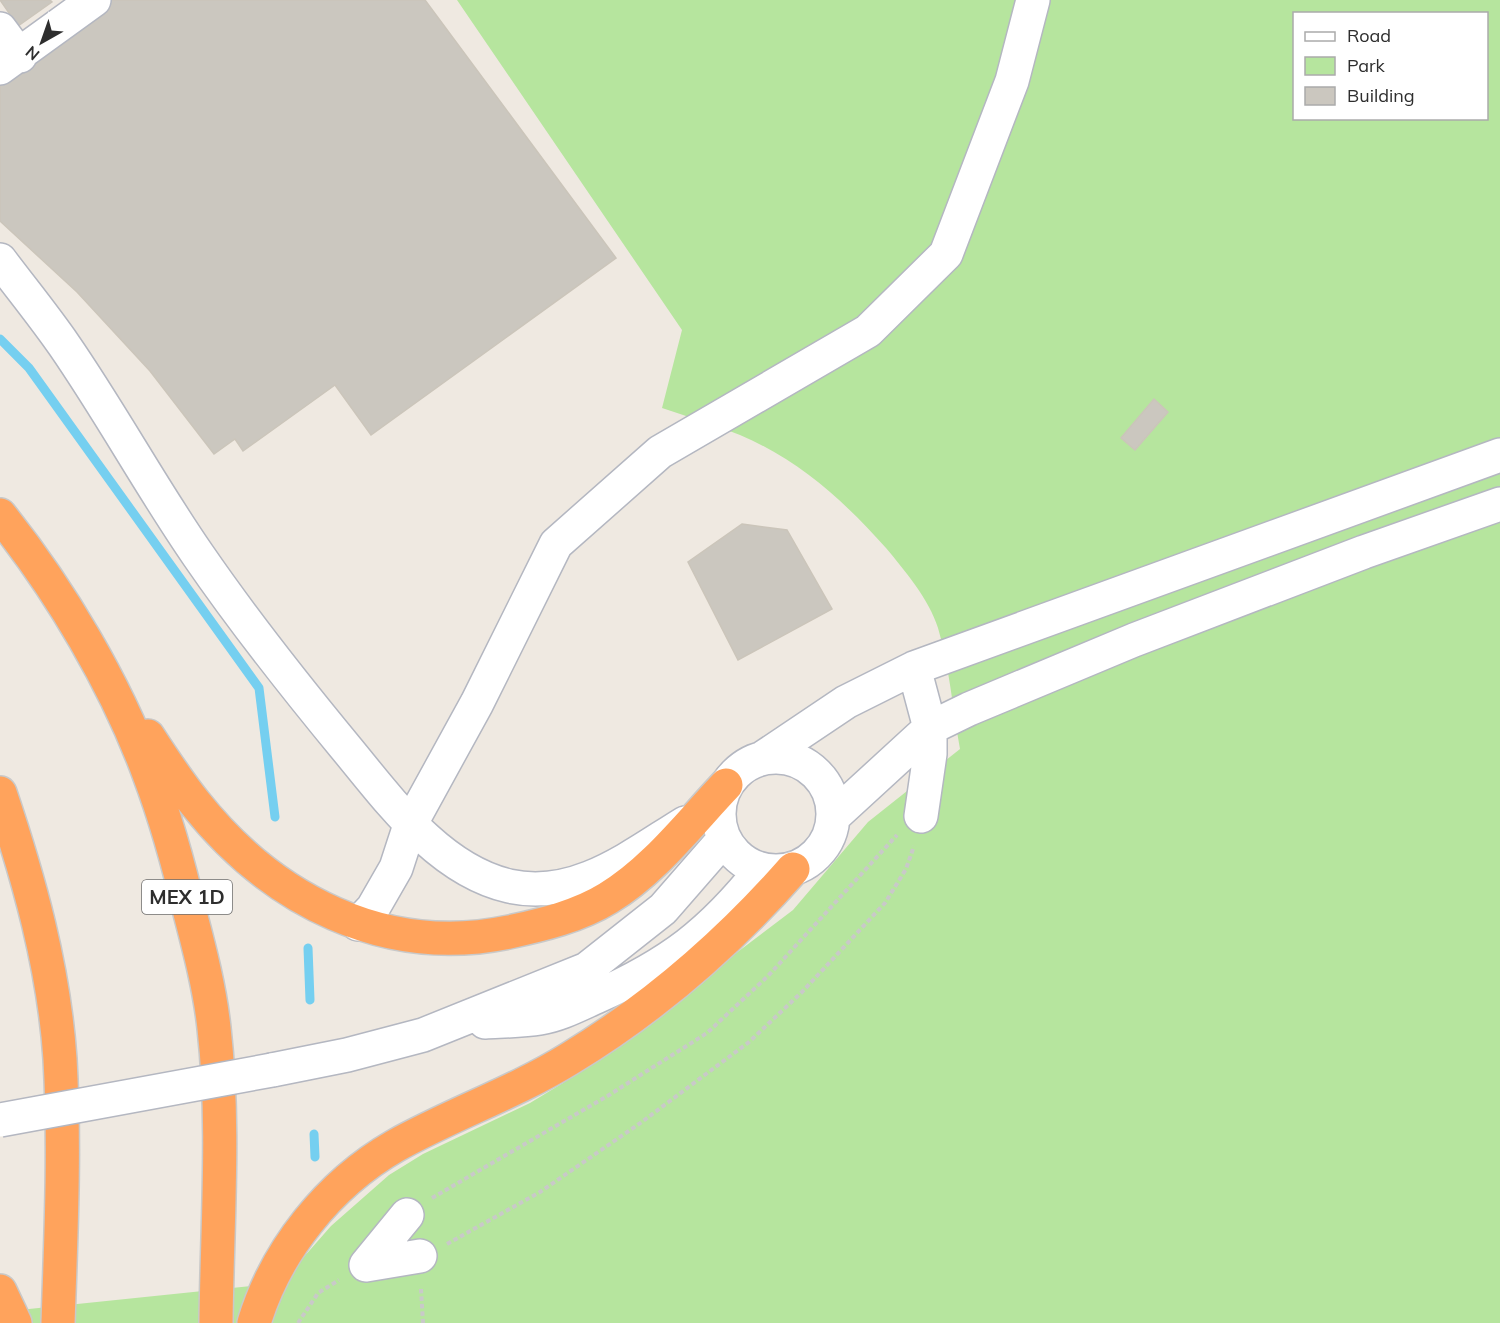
<svg xmlns="http://www.w3.org/2000/svg" width="1500" height="1323" font-family="Mulish,sans-serif">
<style>
.green{fill:#b6e59e;fill-rule:evenodd}
.lines{fill:none;stroke-linecap:round;stroke-linejoin:round}
.stream{stroke:#75cff0;stroke-width:9}
.building{fill:#cbc7bf;stroke:#cbc5ba;stroke-width:1.5}
.minor-casing{stroke:#b4b7c1;stroke-width:36}
.highway-casing{stroke:#c9c9c9;stroke-width:36}
.path{stroke:#c9c9c9;stroke-width:4;stroke-dasharray:4.5 3;stroke-linecap:butt}
.minor{stroke:#fff;stroke-width:33}
.highway{stroke:#ffa35c;stroke-width:33}
.minor-bridge-casing{stroke:#b4b7c1;stroke-width:36;stroke-linecap:butt}
.minor-bridge{stroke:#fff;stroke-width:33}
.labels{text-anchor:middle;stroke-width:6;stroke-linejoin:round;paint-order:stroke}
.shield{fill:#fff;stroke:#6d6d6d;stroke-width:1.5}
.shield-label{font-size:20px;font-weight:bold;fill:#2e2e2e}
</style>
<rect width="100%" height="100%" fill="#efe9e1"/>
<path class="green" d="M457,0H1500V1323H0V1312L281,1283L331,1226L389,1175L423,1154L530,1103L563,1083L703,983L731,957L793,910L868,822L960,749C953,711 949,664 938,628C929,599 905,571 886,548C844,501 799,460 740,435C715,425 688,417 662,408L682,330ZM1294,14H1486V118H1294Z"/>
<g class="lines">
<path class="stream" d="M0,339L29,368L259,688L275,817
M308,948L310,1000
M314,1134L315,1157"/>
</g>
<path class="building" d="M0,0H50L52,2L18,26Z
M110,0H425L616,258L371,435L335,385L243,451L235,439L214,454L150,371L77,292L0,221V82Z
M1154,399L1168,412L1135,450L1121,438Z
M742,524L787,530L832,609L738,660L688,562Z"/>
<g class="lines">
<g class="minor-casing">
<path id="minor" d="M0,29L20,56
M0,68L94,0
M0,260C21,288 44,316 64,345C111,413 151,487 198,555C244,622 294,685 346,748C389,800 439,870 509,886C576,901 631,856 685,823
M914,668L930,728V754L921,816
M719 814a57 57 0 1 1 114 0a57 57 0 1 1-114 0Z
M764,757L846,702L914,668L1500,455
M834,816L930,728L969,709L1134,640L1364,552L1500,504
M358,924L373,908L396,868L410,825L477,703L556,544L660,452L868,331L946,254L1012,81L1033,0
M485,1022C503,1021 522,1021 540,1018C559,1015 578,1005 596,997C670,964 711,933 761,870
M272,1070L347,1055L423,1035L587,969L663,909L724,839
M366,1265L407,1215
M366,1265L420,1256"/>
</g>
<g class="highway-casing">
<path id="highway" d="M0,515C60,590 116,684 149,774C166,819 179,866 190,913C200,951 210,990 214,1028C225,1126 217,1225 216,1323
M148,736C163,759 178,782 195,803C272,900 385,958 509,932C542,925 579,916 608,898C653,871 689,824 726,785
M0,793C29,879 54,968 60,1059C65,1147 61,1235 58,1323
M0,1291L15,1323
M254,1323C276,1250 329,1184 395,1146C452,1114 514,1093 569,1059C655,1007 727,944 793,869"/>
</g>
<path class="path" d="M432,1198L609,1095L707,1033L768,976L897,835
M447,1244L540,1192L639,1124L749,1042L802,992L885,903L906,869L914,846
M421,1289L423,1323
M298,1323L318,1293L339,1280"/>
<use href="#minor" class="minor"/>
<use href="#highway" class="highway"/>
<g class="minor-bridge-casing">
<path id="minor-bridge" d="M0,1120L272,1070"/>
</g>
<use href="#minor-bridge" class="minor-bridge"/>
</g>
<g class="labels">
<rect class="shield" x="142" y="880" width="90" height="34" rx="4.5"/>
<g class="shield-label">
<text x="187" y="904">MEX 1D</text>
</g>
</g>
<rect x="1293" y="12" width="195" height="108" fill="#ffffff" stroke="#ababab" stroke-width="1.5"/>
<rect x="1305" y="32" width="30" height="9" fill="#ffffff" stroke="#ababab" stroke-width="1.5"/>
<text x="1347" y="42" font-size="18" fill="#2e2e2e">Road</text>
<rect x="1305" y="57" width="30" height="18" fill="#b6e59e" stroke="#ababab" stroke-width="1.5"/>
<text x="1347" y="72" font-size="18" fill="#2e2e2e">Park</text>
<rect x="1305" y="87" width="30" height="18" fill="#cbc7bf" stroke="#ababab" stroke-width="1.5"/>
<text x="1347" y="102" font-size="18" fill="#2e2e2e">Building</text>
<g transform="translate(42 42) rotate(220)" stroke="#ffffff" stroke-width="4.5" paint-order="stroke">
<path d="M0-4.5L10 22L0 15L-10 22Z" fill="#2e2e2e"/>
<text y="-9" font-size="16" font-weight="bold" text-anchor="middle" fill="#2e2e2e">N</text>
</g>
</svg>
